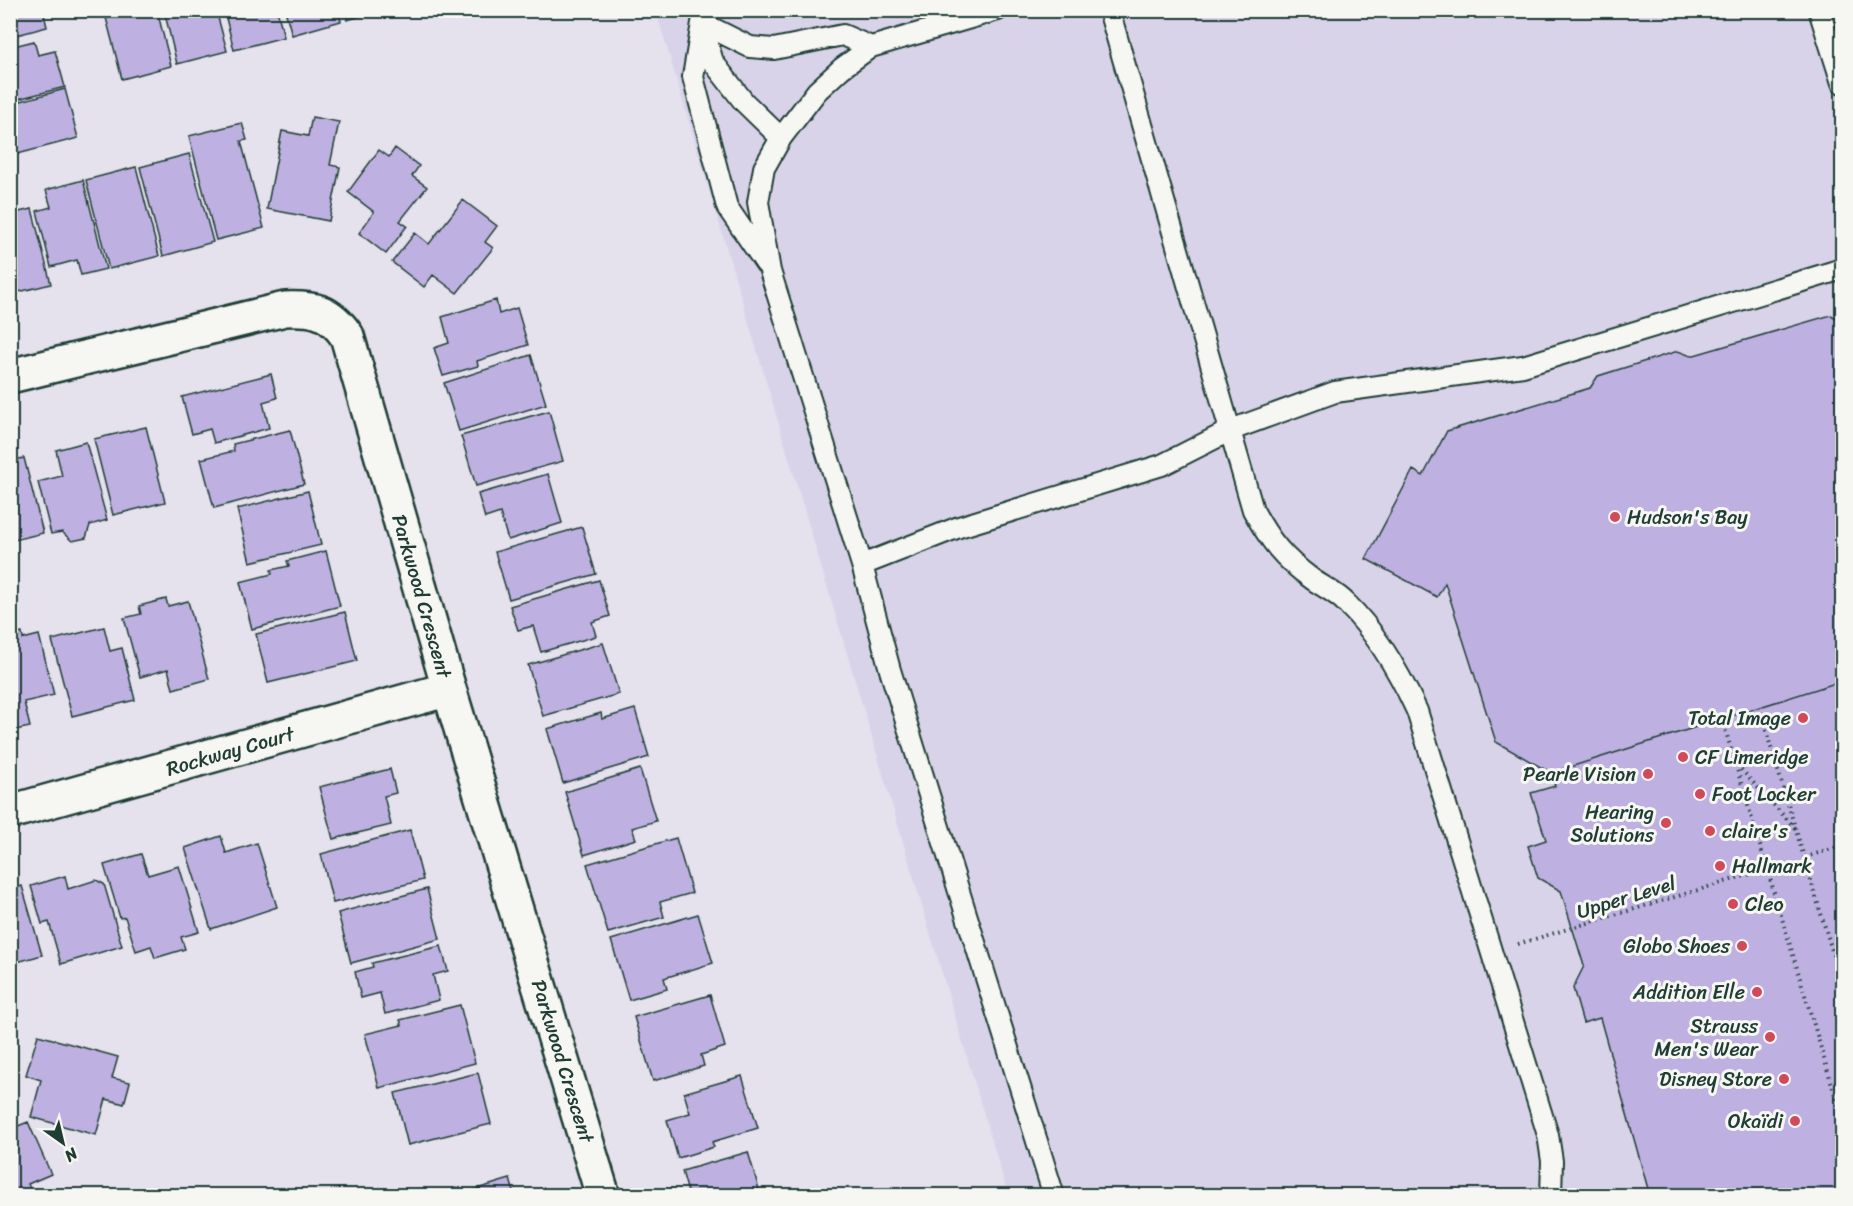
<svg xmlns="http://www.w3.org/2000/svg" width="1853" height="1206" font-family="Sriracha,sans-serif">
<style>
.built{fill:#d9d3ea}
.building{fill:#beb1e2;stroke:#1f3d34;stroke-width:1.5}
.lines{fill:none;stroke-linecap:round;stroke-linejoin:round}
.service-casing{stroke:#1f3d34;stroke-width:24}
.minor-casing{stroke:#1f3d34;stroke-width:38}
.path{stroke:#1f3d34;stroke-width:4;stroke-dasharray:1.5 4.5;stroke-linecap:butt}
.service{stroke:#f6f6f2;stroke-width:20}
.minor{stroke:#f6f6f2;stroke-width:33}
.poi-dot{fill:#d1495b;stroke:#f6f6f2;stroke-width:2}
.labels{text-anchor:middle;stroke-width:6;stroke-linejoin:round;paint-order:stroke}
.poi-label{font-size:20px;fill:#1f3d34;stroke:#f6f6f2;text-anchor:end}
.street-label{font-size:20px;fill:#1f3d34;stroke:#f6f6f2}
</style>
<rect width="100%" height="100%" fill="#e5e1ed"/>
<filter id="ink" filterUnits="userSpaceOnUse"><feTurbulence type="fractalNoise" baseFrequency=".0167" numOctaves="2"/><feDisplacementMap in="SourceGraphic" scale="12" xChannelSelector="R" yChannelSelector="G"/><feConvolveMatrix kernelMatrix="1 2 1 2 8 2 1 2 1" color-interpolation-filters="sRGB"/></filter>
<g filter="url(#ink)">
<path class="built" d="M656,11H1842V1195H1008Z"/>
<path class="building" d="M10,10H43L47,27L13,36L15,43L10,44Z
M104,10H157L171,66L122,79Z
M164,10H216L227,51L177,64Z
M224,10H277L284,37L234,50Z
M285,10H338L341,21L292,35Z
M345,10H382L347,20Z
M34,41L38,55L55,51L65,87L10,101V47Z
M65,89L78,138L10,156V104Z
M312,117L339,122L330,165L340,167L329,221L267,209L282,131L308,136Z
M242,123L247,140L241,141L264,228L216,240L189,136Z
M395,148L419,166L412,176L427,187L400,221L407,226L386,254L359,233L374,212L348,192L379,150L389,157Z
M189,154L213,242L163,256L140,167Z
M136,167L159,256L109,269L86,180Z
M83,180L106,269L81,275L77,260L51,267L37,211L51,207L46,190Z
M463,200L497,226L485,242L493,248L457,293L433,275L424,287L392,262L415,233L429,244Z
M32,209L51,284L10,294V214Z
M496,300L499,314L517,308L528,345L477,361L478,366L443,376L434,348L449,343L442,317Z
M1831,315L1842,321V1196H1650L1600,1018L1583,1023L1573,988L1584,966L1561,891L1538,878L1528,846L1546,840L1531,793L1555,786L1551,773L1496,742L1445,583L1437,597L1366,559L1413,470L1423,476L1447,431L1590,388L1598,376L1678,351L1691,356Z
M1831,315L1842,321V681L1551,773L1496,742L1445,583L1437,597L1366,559L1413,470L1423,476L1447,431L1590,388L1598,376L1678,351L1691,356Z
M531,355L546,404L459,431L444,383Z
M271,374L277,398L263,402L269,428L214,443L210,429L192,434L182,397Z
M549,411L563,461L476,486L461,436Z
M146,427L165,502L113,515L94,439Z
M290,430L304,484L214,508L201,459L234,451L233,444Z
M86,442L107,520L90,525L86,538L72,541L62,532L51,534L38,482L62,476L56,450Z
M24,458L43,533L10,541V461Z
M548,474L562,523L508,540L500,513L485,518L478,494Z
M308,491L321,545L250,562L237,509Z
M582,527L596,574L509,599L495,552Z
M326,551L340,606L252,629L240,582L272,574L271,570L289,566L287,561Z
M599,580L610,616L592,622L596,636L541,652L533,626L518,630L510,606Z
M166,599L168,606L188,601L209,679L173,689L168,669L140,677L124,618L141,614L139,606Z
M345,612L357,661L268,683L256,634Z
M104,627L110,651L122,648L135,700L72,716L52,640Z
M22,633L23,639L39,635L54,695L24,702L30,727L10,731V635Z
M603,643L619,694L543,716L528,665Z
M635,709L649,757L563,783L547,729L601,713L602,719Z
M390,769L396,793L384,796L391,825L333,839L319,787Z
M640,769L656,821L632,828L636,839L584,855L565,792Z
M410,830L423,880L333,903L321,854Z
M221,836L226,853L257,843L277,907L211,929L185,848Z
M676,838L692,893L660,902L664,917L608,933L587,864Z
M141,854L148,875L179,866L199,932L181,937L185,949L155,958L151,946L136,951L125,917L120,918L104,865Z
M65,876L68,889L96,880L104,884L122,946L61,964L49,922L42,924L31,886Z
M22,886L42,955L10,964V890Z
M427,889L440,939L351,963L338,913Z
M698,914L713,963L664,978L667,989L629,1000L611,940Z
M441,946L448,971L433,975L439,1000L385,1014L380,993L361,998L355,972L373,967L372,963Z
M710,995L725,1047L701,1055L704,1066L653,1081L634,1017Z
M460,1005L475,1063L379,1088L365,1034L402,1025L400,1020Z
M38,1035L118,1057L112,1078L130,1082L124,1104L106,1099L96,1135L31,1117L41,1080L26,1075Z
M478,1073L491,1124L408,1145L395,1093Z
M742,1076L758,1128L712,1142L714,1147L678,1158L667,1120L690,1113L684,1093Z
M10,1122L13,1128L28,1122L51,1174L28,1184L33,1196H10Z
M748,1152L761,1196H689L682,1171Z
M510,1179L515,1196H471L470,1191Z"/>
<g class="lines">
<g class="service-casing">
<path id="service" d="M998,10L871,47L842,68L817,91L781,138L764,168L758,202L770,271L862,565L890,670L1054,1196
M1109,10L1253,510C1270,541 1283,558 1312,579C1323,587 1337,593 1346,603C1377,633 1399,672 1417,711L1548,1135L1552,1161L1551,1196
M1819,10L1842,83
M702,23L693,77L727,207L766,264
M702,23L750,47L774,49L843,35L871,47
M703,27L713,62L744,102L781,138
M862,565L959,527L1162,465L1231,430L1335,392L1523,366L1842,269"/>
</g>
<g class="minor-casing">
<path id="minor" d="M10,376L285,309C314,308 329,310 347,336L449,689L603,1196
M10,812L449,689"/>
</g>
<path class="path" d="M1759,707L1842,984
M1722,719L1842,1118
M1737,765L1795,828
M1805,857L1842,846
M1518,944L1768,869"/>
<use href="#service" class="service"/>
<use href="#minor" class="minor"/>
</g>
</g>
<g class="poi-dot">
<circle cx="1615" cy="517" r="6"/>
<circle cx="1803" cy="718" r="6"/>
<circle cx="1683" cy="757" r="6"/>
<circle cx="1648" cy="774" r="6"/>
<circle cx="1700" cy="794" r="6"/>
<circle cx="1666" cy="823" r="6"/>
<circle cx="1710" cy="831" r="6"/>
<circle cx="1720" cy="866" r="6"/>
<circle cx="1733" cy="904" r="6"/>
<circle cx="1742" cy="946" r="6"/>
<circle cx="1757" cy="992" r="6"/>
<circle cx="1770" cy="1037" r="6"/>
<circle cx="1784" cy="1079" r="6"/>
<circle cx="1795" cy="1121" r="6"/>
</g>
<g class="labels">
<g class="poi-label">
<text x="1627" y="524" text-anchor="start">Hudson's Bay</text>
<text x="1791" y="725">Total Image</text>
<text x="1695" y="764" text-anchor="start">CF Limeridge</text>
<text x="1636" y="781">Pearle Vision</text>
<text x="1712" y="801" text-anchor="start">Foot Locker</text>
<text x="1654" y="819">Hearing<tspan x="1654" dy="23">Solutions</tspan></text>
<text x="1722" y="838" text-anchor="start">claire's</text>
<text x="1732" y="873" text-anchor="start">Hallmark</text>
<text x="1745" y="911" text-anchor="start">Cleo</text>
<text x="1730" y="953">Globo Shoes</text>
<text x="1745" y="999">Addition Elle</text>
<text x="1758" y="1033">Strauss<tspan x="1758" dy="23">Men's Wear</tspan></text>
<text x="1772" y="1086">Disney Store</text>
<text x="1783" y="1128">Okaïdi</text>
</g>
<g class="street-label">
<text transform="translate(422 596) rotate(74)" y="7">Parkwood Crescent</text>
<text transform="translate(230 751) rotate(-16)" y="7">Rockway Court</text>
<text transform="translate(1626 897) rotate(-17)" y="7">Upper Level</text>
<text transform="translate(563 1061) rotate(73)" y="7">Parkwood Crescent</text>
</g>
</g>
<rect width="1853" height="1206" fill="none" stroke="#f6f6f2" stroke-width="36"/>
<rect x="18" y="18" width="1817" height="1170" fill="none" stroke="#1f3d34" stroke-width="2" filter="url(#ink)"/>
<g transform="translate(63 1143) rotate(146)" stroke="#f6f6f2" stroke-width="4.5" paint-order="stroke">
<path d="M0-4.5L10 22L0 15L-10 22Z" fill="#1f3d34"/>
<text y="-9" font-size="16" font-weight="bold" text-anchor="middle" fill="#1f3d34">N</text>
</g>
</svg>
